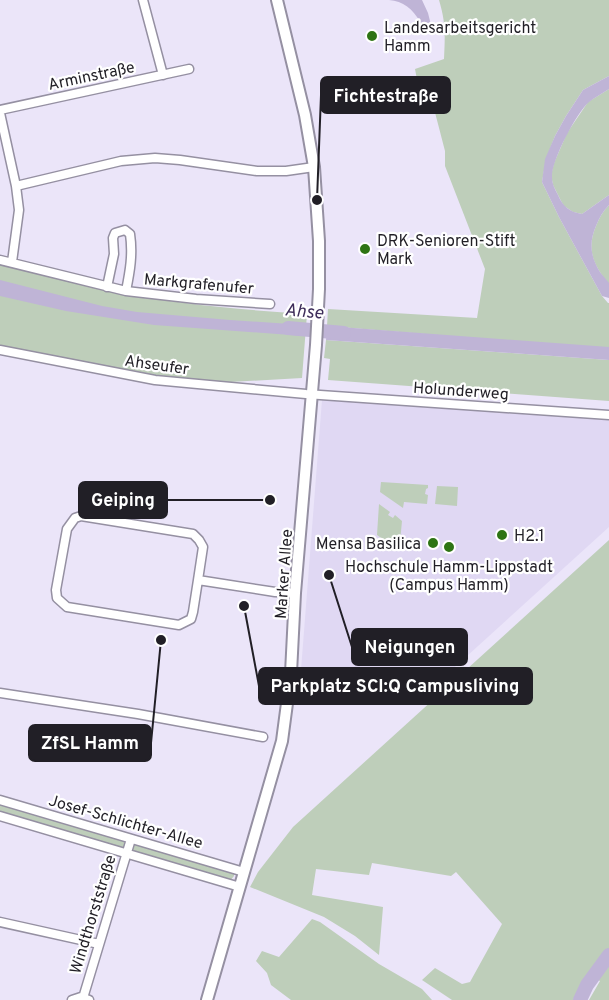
<svg xmlns="http://www.w3.org/2000/svg" width="609" height="1000" font-family="Overpass,sans-serif">
<style>
.built{fill:#e0d8f3}
.green{fill:#beceba}
.water{fill:#bfb4d6}
.lines{fill:none;stroke-linecap:round;stroke-linejoin:round}
.river{stroke:#bfb4d6;stroke-width:14}
.minor-casing{stroke:#9590a2;stroke-width:11}
.tertiary-casing{stroke:#9590a2;stroke-width:14}
.minor{stroke:#fff;stroke-width:8}
.tertiary{stroke:#fff;stroke-width:10}
.poi-dot{fill:#2e7414;stroke:#fff;stroke-width:2}
.labels{text-anchor:middle;stroke-width:4.5;stroke-linejoin:round;paint-order:stroke}
.poi-label{font-size:16px;fill:#211f26;stroke:#fff;text-anchor:start}
.street-label{font-size:16px;fill:#211f26;stroke:#fff}
.water-label{font-size:18px;font-style:italic;fill:#3e2d5a;stroke:#fff}
.leader{fill:none;stroke:#211f26;stroke-width:2}
.callout-dot{fill:#211f26;stroke:#fff;stroke-width:2}
.callout{fill:#211f26;stroke:#211f26;stroke-width:2}
.callout-label{font-size:18px;text-anchor:middle;font-weight:bold;fill:#fff}
</style>
<rect width="100%" height="100%" fill="#ebe5f9"/>
<path class="built" d="M322,400L609,420V527L423,696L300,683Z"/>
<path class="green" d="M439,0H609V76L583,90L566,116L555,136L546,159L542,182L559,217L602,296L608,303H609V349L327,326L328,309L477,318L485,269L445,166V151L431,97L420,95L415,69L444,59C445,36 446,23 439,0Z
M609,89V195L582,214L573,212L564,206L561,201L553,185L551,175L554,163L567,133L588,102Z
M609,205V284C593,265 586,249 596,226C599,218 603,211 609,205Z
M0,261C38,271 77,284 116,292C178,304 243,310 307,314L302,378L213,383L56,361L0,349Z
M326,340L609,360V401L328,380L330,359L324,358Z
M381,482L428,485V488L426,489L425,494L428,495L427,504L404,502L403,508L380,492Z
M437,486L458,487L457,506L435,504Z
M379,504L390,512L388,515L393,518L395,515L402,521L400,542H398V546L400,547V551L384,550V540L377,535Z
M609,540V1000H589L600,981L589,974L583,981L573,1000H452L422,980L435,968L462,984L470,982L502,924L456,872L451,876L372,863L369,875L316,869L312,895L383,907L379,955L355,936L324,917L250,887L258,872L293,827Z
M0,803L124,841L125,846L122,848L0,812Z
M136,844L234,874V876L230,881L133,852L132,850L133,845Z
M312,919L320,922L379,964L422,989L432,1000H291L271,985L267,973L256,961L262,951L279,957Z"/>
<path class="water" d="M389,0H422L428,13L433,33L428,34C423,31 422,27 420,22C413,9 403,1 389,0Z
M609,76V89C603,93 595,97 589,102C577,112 551,161 552,177C552,184 555,189 558,195C563,207 570,212 582,214L609,195V205C603,211 599,218 596,226C589,242 590,256 600,272C602,275 607,280 609,283C609,287 609,294 609,298L602,296L559,217L542,182L545,159L555,136L566,116L583,90Z
M0,280L102,306L137,312L230,320L305,325L304,336L154,325L66,311L0,296Z
M327,326L609,347V360L326,340Z"/>
<g class="lines">
<path class="river" d="M288,328L344,333
M580,1000L587,985L609,955"/>
<g class="minor-casing">
<path id="minor" d="M143,0L163,75
M0,110L189,69
M0,113L16,186L19,210L12,262
M16,186L121,161L155,158L180,160L257,171H286L314,167
M0,260L126,291L196,299L270,304
M107,287L114,254L113,238L115,233L125,230L130,234C133,254 130,271 126,291
M0,350L155,380L306,394L609,415
M198,580L203,547L199,540L193,534L81,516L75,518L67,529L56,590L57,598L67,607L179,625L191,619L193,612L198,580L275,592L295,593
M0,693L138,714L263,737
M0,800L244,872
M0,816L240,887
M0,922L99,944
M83,998L131,839
M72,1000L81,997L89,1000"/>
</g>
<g class="tertiary-casing">
<path id="tertiary" d="M207,1000L282,741L291,673L295,593L316,345L319,289V241L314,167L305,115L277,0"/>
</g>
<use href="#minor" class="minor"/>
<use href="#tertiary" class="tertiary"/>
</g>
<g class="poi-dot">
<circle cx="372" cy="36" r="6"/>
<circle cx="365" cy="249" r="6"/>
<circle cx="502" cy="535" r="6"/>
<circle cx="433" cy="543" r="6"/>
<circle cx="449" cy="547" r="6"/>
</g>
<g class="labels">
<g class="poi-label">
<text x="384" y="33">Landesarbeitsgericht<tspan x="384" dy="18">Hamm</tspan></text>
<text x="377" y="246">DRK-Senioren-Stift<tspan x="377" dy="18">Mark</tspan></text>
<text x="514" y="541">H2.1</text>
<text x="421" y="549" text-anchor="end">Mensa Basilica</text>
<text x="449" y="572" text-anchor="middle">Hochschule Hamm-Lippstadt<tspan x="449" dy="18">(Campus Hamm)</tspan></text>
</g>
<g class="street-label">
<text transform="translate(91 75) rotate(-12)" y="6">Arminstraße</text>
<text transform="translate(199 283) rotate(5)" y="6">Markgrafenufer</text>
<text transform="translate(157 364) rotate(8)" y="6">Ahseufer</text>
<text transform="translate(461 390) rotate(4)" y="6">Holunderweg</text>
<text transform="translate(283 574) rotate(-86)" y="6">Marker Allee</text>
<text transform="translate(126 821) rotate(16)" y="6">Josef-Schlichter-Allee</text>
<text transform="translate(92 914) rotate(-73)" y="6">Windthorststraße</text>
</g>
<g class="water-label">
<text transform="translate(304 311) rotate(5)" y="6">Ahse</text>
</g>
</g>
<path class="leader" d="M317 200L321 95M270 500L167 500M329 575L352 647M244 606L259 686M161 640L151 743"/>
<g class="callout-dot">
<circle cx="317" cy="200" r="6"/>
<circle cx="270" cy="500" r="6"/>
<circle cx="329" cy="575" r="6"/>
<circle cx="244" cy="606" r="6"/>
<circle cx="161" cy="640" r="6"/>
</g>
<g class="callout">
<rect x="321" y="77" width="129" height="36" rx="6"/>
<rect x="79" y="482" width="88" height="36" rx="6"/>
<rect x="352" y="629" width="115" height="36" rx="6"/>
<rect x="259" y="668" width="273" height="36" rx="6"/>
<rect x="29" y="725" width="122" height="36" rx="6"/>
</g>
<g class="callout-label">
<text x="386" y="102">Fichtestraße</text>
<text x="123" y="506">Geiping</text>
<text x="410" y="653">Neigungen</text>
<text x="395" y="692">Parkplatz SCI:Q Campusliving</text>
<text x="90" y="749">ZfSL Hamm</text>
</g>
</svg>
